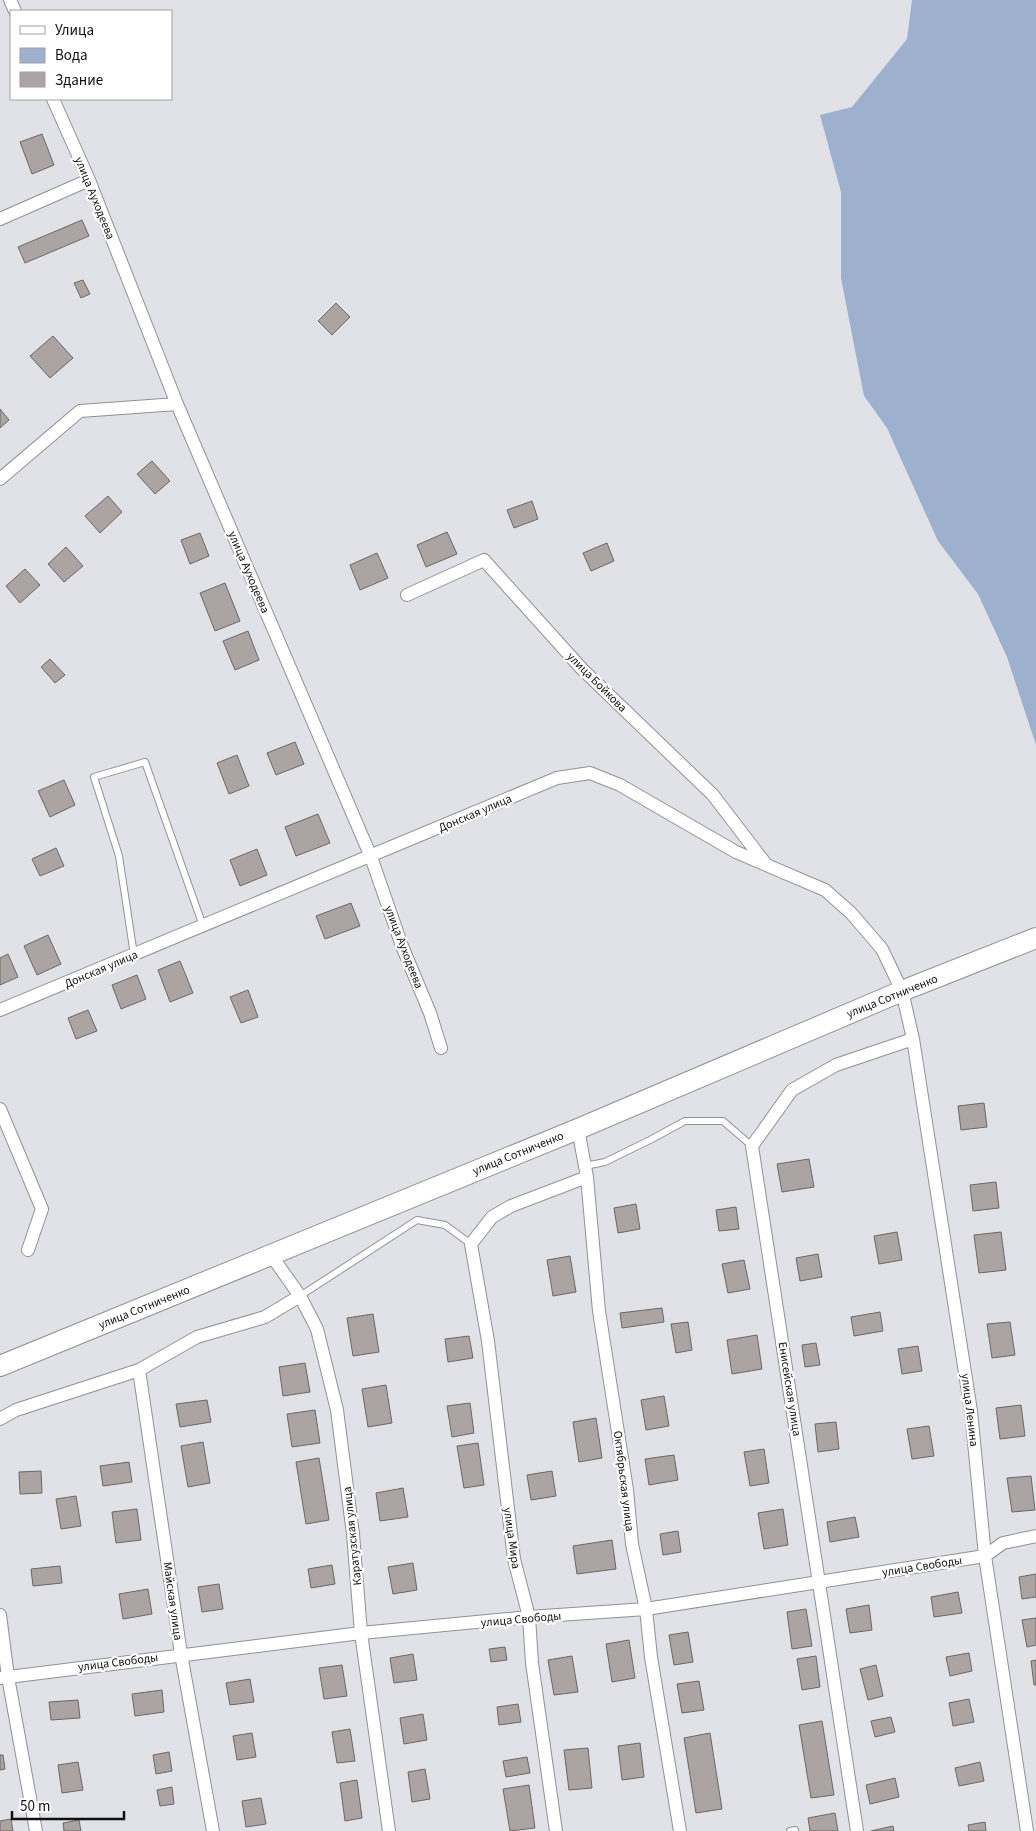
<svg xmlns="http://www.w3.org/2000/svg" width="1036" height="1831" font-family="'Source Sans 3',sans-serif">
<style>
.water{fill:#9db0ce}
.building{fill:#aba4a3;stroke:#6c6665}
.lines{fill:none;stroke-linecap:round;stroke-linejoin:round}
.service-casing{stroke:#8f9196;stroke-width:8}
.minor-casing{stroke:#8f9196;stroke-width:14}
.primary-casing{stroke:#8f9196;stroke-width:22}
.service{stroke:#fff;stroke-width:6}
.minor{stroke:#fff;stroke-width:12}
.primary{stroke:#fff;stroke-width:20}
.labels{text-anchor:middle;stroke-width:4.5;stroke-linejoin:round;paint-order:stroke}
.street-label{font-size:12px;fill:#111113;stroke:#fff}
</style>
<rect width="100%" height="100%" fill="#e0e2e8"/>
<path class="water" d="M912,0H1036V745L1007,657L978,594L938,541L887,428L864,396L841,278V192L820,115L852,107L907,39Z"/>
<path class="building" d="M42,134L54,165L32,174L20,142Z
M82,220L89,236L25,263L18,247Z
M83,280L90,294L81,298L74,283Z
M336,303L350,317L332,335L318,321Z
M53,336L73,358L50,378L30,356Z
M0,409L9,420L0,428Z
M152,461L170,481L155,494L137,474Z
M108,496L122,512L100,533L85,516Z
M532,501L538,519L514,528L507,510Z
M447,532L457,554L426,567L417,545Z
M200,533L209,556L190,564L181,540Z
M607,543L614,561L591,571L583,553Z
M66,547L83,566L64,582L48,564Z
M377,553L388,578L360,590L350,565Z
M25,569L40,585L20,603L6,586Z
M225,583L240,621L215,631L200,593Z
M248,631L259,660L235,670L223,641Z
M50,659L65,675L55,683L41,667Z
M295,742L304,764L276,775L267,753Z
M237,755L249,786L229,794L217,763Z
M64,780L75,805L50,817L38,791Z
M318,814L330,843L296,856L285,827Z
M56,848L64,866L40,876L32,859Z
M257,849L267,875L240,886L230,860Z
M351,903L360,926L325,939L316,916Z
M48,935L61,964L37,975L24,946Z
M8,954L18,977L0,985V958Z
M180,961L193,993L170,1002L158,970Z
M137,975L146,999L121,1009L112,985Z
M248,990L258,1017L241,1023L230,997Z
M88,1010L97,1031L76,1039L68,1018Z
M984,1103L987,1127L961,1130L958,1106Z
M809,1159L814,1187L782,1192L777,1164Z
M996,1182L999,1208L973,1211L970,1185Z
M636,1204L640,1229L618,1233L614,1208Z
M736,1207L739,1229L719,1231L716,1210Z
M897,1232L902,1260L879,1264L874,1236Z
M1001,1232L1006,1270L979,1273L974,1235Z
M818,1254L822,1277L800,1281L796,1258Z
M570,1256L576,1292L553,1296L547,1260Z
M744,1260L750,1289L728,1293L722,1264Z
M662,1308L664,1322L622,1328L620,1313Z
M880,1312L883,1331L854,1336L851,1317Z
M373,1314L379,1352L353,1356L347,1318Z
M688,1322L692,1350L676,1353L671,1324Z
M1010,1322L1015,1355L992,1358L987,1324Z
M757,1335L762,1369L732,1374L727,1340Z
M469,1336L473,1358L448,1362L445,1339Z
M816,1343L820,1365L805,1367L802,1345Z
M918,1346L922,1371L902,1374L898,1349Z
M305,1363L310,1392L283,1396L279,1367Z
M386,1385L392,1423L368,1427L362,1389Z
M664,1396L669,1426L646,1430L641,1400Z
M207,1400L211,1422L180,1427L176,1404Z
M470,1403L474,1433L452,1437L447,1406Z
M1021,1405L1025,1436L1000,1439L996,1408Z
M315,1410L320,1443L292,1447L287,1414Z
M596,1418L602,1458L579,1462L573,1422Z
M836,1422L839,1449L818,1452L815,1424Z
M929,1426L934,1456L912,1459L907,1429Z
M203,1442L210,1483L188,1487L181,1446Z
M478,1443L484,1485L464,1488L457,1446Z
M764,1449L769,1483L750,1486L744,1452Z
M674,1455L678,1480L649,1485L645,1459Z
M319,1458L329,1520L306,1524L296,1462Z
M129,1462L132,1482L103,1486L100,1466Z
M41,1471L42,1493L20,1494L19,1472Z
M552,1471L556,1496L531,1500L527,1475Z
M1031,1476L1035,1510L1012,1512L1007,1478Z
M403,1488L408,1517L380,1521L376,1493Z
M76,1496L81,1526L61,1529L56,1499Z
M137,1509L141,1540L116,1543L112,1512Z
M783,1509L788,1545L764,1549L758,1513Z
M855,1517L859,1537L830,1542L827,1522Z
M678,1531L681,1552L663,1555L660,1534Z
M612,1540L616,1569L577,1574L573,1546Z
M413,1563L417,1590L393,1594L388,1567Z
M332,1565L335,1584L311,1588L308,1569Z
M60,1566L62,1583L33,1586L31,1569Z
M1036,1574V1597L1022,1599L1019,1577Z
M219,1584L223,1609L202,1612L198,1587Z
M148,1589L152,1614L123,1619L119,1594Z
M958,1592L962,1613L934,1617L931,1597Z
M869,1605L872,1630L850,1633L846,1609Z
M806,1609L812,1646L792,1649L787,1612Z
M1036,1618V1645L1027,1647L1022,1620Z
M688,1632L693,1662L674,1665L669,1635Z
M629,1640L635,1678L612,1682L606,1644Z
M505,1647L507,1660L491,1662L489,1649Z
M969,1653L972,1671L950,1676L946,1657Z
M413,1654L417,1680L394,1683L390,1658Z
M572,1656L578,1692L554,1695L548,1660Z
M816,1656L820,1687L802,1690L797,1659Z
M1036,1660V1685H1034L1031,1661Z
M342,1665L347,1696L324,1699L319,1668Z
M876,1665L883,1696L868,1700L860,1669Z
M250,1679L254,1702L230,1705L226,1683Z
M699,1681L704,1710L682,1713L677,1684Z
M162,1690L164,1712L135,1716L132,1694Z
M969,1699L974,1722L953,1726L949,1703Z
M78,1700L80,1718L51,1720L49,1702Z
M518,1704L521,1722L499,1725L497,1707Z
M423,1714L427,1740L404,1744L400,1718Z
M891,1717L895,1732L875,1737L871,1721Z
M822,1721L834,1795L811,1798L799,1725Z
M350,1729L355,1761L337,1763L332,1732Z
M252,1733L256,1757L237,1760L233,1736Z
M710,1733L722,1809L696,1813L684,1738Z
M640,1743L644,1777L622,1780L618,1746Z
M588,1748L592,1788L569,1790L564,1750Z
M169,1752L172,1771L156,1774L153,1755Z
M0,1755H3L5,1769L0,1770Z
M527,1757L530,1773L506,1777L503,1761Z
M78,1762L83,1790L62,1793L58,1765Z
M980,1762L984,1781L959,1786L955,1768Z
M425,1769L430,1799L412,1802L408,1772Z
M895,1778L899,1797L870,1804L866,1785Z
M357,1780L362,1818L345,1821L340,1783Z
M529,1785L535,1828L510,1831L503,1789Z
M172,1787L174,1804L160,1806L157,1790Z
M261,1798L266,1824L246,1827L242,1801Z
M835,1813L838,1831H810L808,1818Z
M11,1819L13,1831H0V1821Z
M79,1820L81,1831H64L63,1823Z
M985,1822L986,1831H969L968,1825Z
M893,1826L894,1831H871Z"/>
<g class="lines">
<g class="service-casing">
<path id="service" d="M134,955L119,856L94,777L145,762L203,926
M585,1166L605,1162L650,1140L685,1121H723L752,1146
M300,1296L417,1220L445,1225L471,1244
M790,1831L795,1830"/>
</g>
<g class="minor-casing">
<path id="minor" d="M10,0L15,11
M53,99L89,180L177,404L371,857L402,946L430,1013L441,1048
M0,219L89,180
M0,479L80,411L177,404
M407,595L484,560L582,669L713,795L765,863
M0,1010L557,778L590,773L620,785L736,852L825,890L851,913L882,949L902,991L913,1039L971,1411L985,1556L1027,1831
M0,1109L42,1209L28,1250
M578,1129L587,1177L599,1311L627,1490L632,1544L646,1609L651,1657L680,1831
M271,1255L300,1296L317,1329L337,1410L353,1534L361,1633L389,1831
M139,1370L181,1654L213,1831
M0,1419L16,1410L139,1370L197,1337L265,1317L300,1296
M0,1615L8,1677L36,1831
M0,1678L361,1633L529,1617L646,1609L985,1556L1003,1543L1036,1536
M556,1831L532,1663L529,1617L514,1559L488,1341L471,1244L492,1217L511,1206L587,1177
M857,1831L752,1146L792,1090L836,1065L913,1039"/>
</g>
<g class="primary-casing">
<path id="primary" d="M0,1366L578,1129L902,991L1036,938"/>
</g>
<use href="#service" class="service"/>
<use href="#minor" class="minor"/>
<use href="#primary" class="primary"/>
</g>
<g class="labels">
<g class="street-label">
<text transform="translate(95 198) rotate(68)" y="4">улица Ауходеева</text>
<text transform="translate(249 572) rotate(67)" y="4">улица Ауходеева</text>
<text transform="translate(597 682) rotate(45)" y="4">улица Бойкова</text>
<text transform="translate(475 813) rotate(-23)" y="4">Донская улица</text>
<text transform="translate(404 947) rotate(69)" y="4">улица Ауходеева</text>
<text transform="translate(101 969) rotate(-23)" y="4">Донская улица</text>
<text transform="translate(892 996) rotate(-22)" y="4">улица Сотниченко</text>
<text transform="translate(518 1153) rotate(-22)" y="4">улица Сотниченко</text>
<text transform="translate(144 1307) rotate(-22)" y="4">улица Сотниченко</text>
<text transform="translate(790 1389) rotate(81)" y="4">Енисейская улица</text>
<text transform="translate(970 1410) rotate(83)" y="4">улица Ленина</text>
<text transform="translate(624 1481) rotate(83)" y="4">Октябрьская улица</text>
<text transform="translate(352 1536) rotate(-96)" y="4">Каратузская улица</text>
<text transform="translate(512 1538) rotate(82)" y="4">улица Мира</text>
<text transform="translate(922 1566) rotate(-9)" y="4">улица Свободы</text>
<text transform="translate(173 1601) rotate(82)" y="4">Майская улица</text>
<text transform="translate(521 1619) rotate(-5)" y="4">улица Свободы</text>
<text transform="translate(118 1662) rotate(-7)" y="4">улица Свободы</text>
</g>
</g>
<rect x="10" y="10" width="162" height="90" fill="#ffffff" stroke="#a0a0a1"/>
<rect x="20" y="26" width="25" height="8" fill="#ffffff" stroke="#a0a0a1"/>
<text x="55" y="35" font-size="15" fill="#111113">Улица</text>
<rect x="20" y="48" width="25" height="15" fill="#9db0ce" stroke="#a0a0a1"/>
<text x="55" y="60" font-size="15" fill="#111113">Вода</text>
<rect x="20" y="72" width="25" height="15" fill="#aba4a3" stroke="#a0a0a1"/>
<text x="55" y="85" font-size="15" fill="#111113">Здание</text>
<path d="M12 1811v8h112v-8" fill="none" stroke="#111113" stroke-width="2.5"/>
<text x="20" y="1811" font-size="15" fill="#111113" stroke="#ffffff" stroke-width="4" paint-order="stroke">50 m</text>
</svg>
